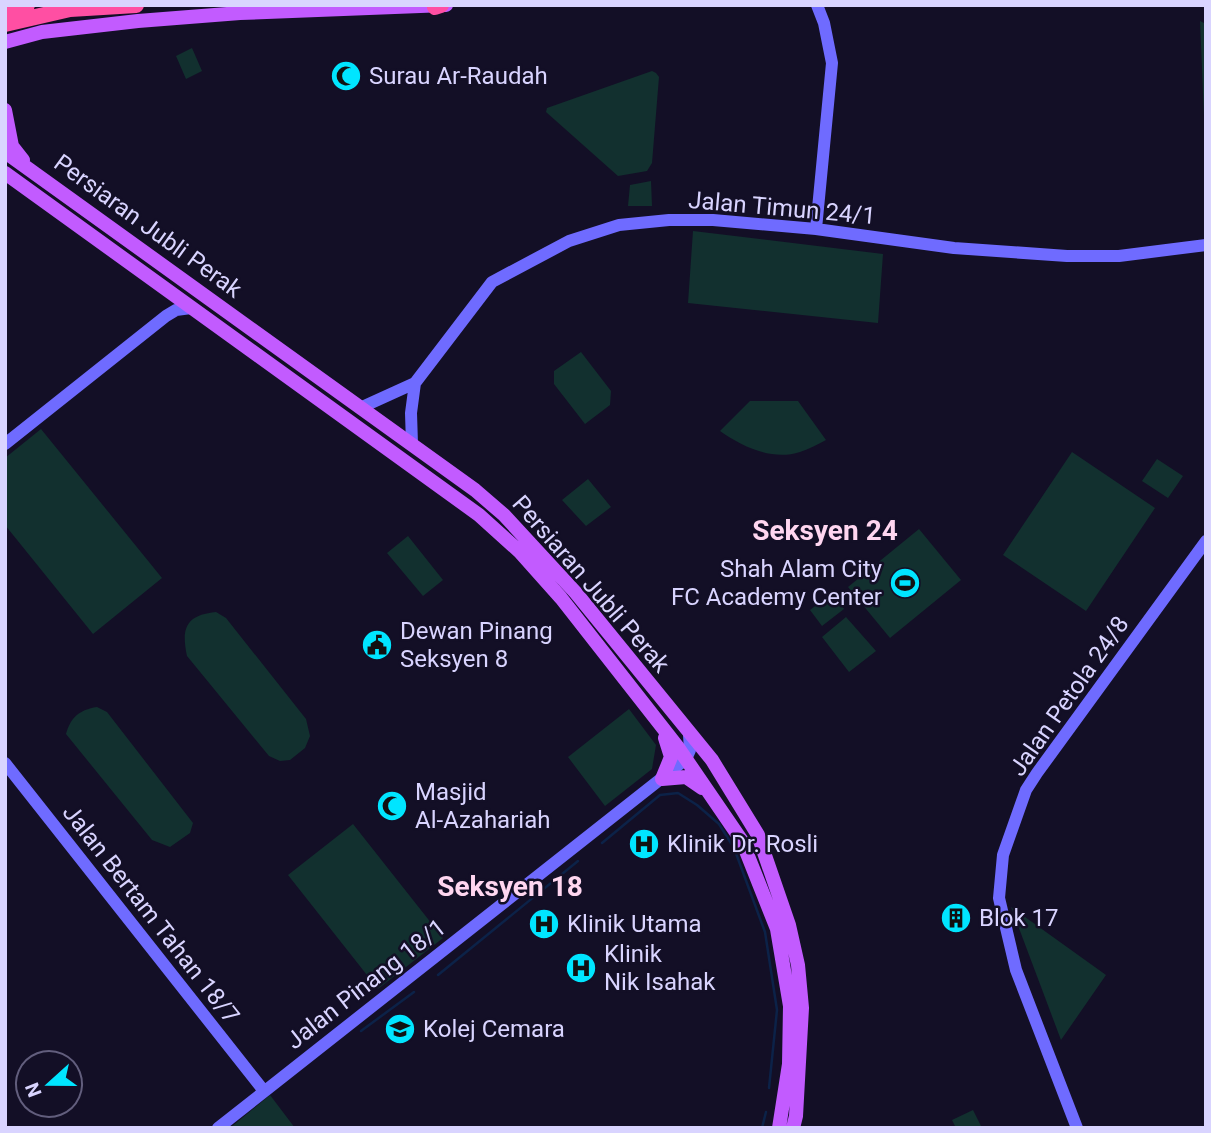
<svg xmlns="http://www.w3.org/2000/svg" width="1211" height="1133" font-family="Roboto,sans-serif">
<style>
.green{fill:#12302f}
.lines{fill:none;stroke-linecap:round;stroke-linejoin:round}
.stream{stroke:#0c2248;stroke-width:2.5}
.secondary{stroke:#6f6bff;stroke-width:12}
.primary{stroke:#c25bff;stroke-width:14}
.highway{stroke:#ff4fa3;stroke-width:16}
.labels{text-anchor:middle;stroke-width:5;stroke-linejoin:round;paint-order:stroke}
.poi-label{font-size:24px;fill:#d9d4ff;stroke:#130f26;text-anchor:start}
.street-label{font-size:24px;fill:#d9d4ff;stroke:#130f26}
.quarter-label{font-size:28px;font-weight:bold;fill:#ffd6f0;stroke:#130f26}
</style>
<rect width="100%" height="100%" fill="#130f26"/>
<path class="green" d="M1200,21L1206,24V164Z
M192,48L202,71L186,79L176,56Z
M652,71L656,73L659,77L652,163L647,171L618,176L546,112L547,108Z
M651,181L652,206H628L630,185Z
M693,231L883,254L878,323L688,303Z
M581,352L611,391L610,405L585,424L554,384V371Z
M750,401H798L826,440C818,444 809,449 800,452C772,461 743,447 720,431Z
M41,429L162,578L93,634L5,525V458Z
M1072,452L1155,508L1086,611L1003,555Z
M1157,459L1183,476L1168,498L1142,481Z
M588,479L611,507L586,526L562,500Z
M919,529L961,580L890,638L848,587Z
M408,536L443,580L423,596L387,553Z
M832,593L844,609L822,626L810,610Z
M216,612L226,618L306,719L310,736L305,748L290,760L280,761L269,756L187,656C181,628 186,615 216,612Z
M846,617L876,651L849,672L822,637Z
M97,707L107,712L193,823L190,833L170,847L152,840L66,734C71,717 79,710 97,707Z
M629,709L656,745L652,769L605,806L568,757Z
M353,824L443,938L378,989L288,875Z
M1011,907L1106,975L1061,1040Z
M270,1095L295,1128H230Z
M973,1110L982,1128H956L952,1120Z"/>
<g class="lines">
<path class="stream" d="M602,843L660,795L678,793L697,805L719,824L734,848L765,932L777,1010L769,1088
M438,975L578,861
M361,1031L414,992
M762,1128L766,1112"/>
<path class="secondary" d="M816,229L832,63L824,23L817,5
M360,408L415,383L492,282L569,241L619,225L669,220H713L816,229L954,248L1067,256H1119L1206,245
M5,444L166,316L176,310L191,308
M412,444L411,413L415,383
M5,763L264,1091
M218,1128L686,759L690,750L689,735
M1077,1128L1016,970L999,898L1003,855L1026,790L1037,773L1206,541"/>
<path class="primary" d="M5,42L42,32L138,21L240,13L446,5
M5,110L12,146L23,160
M5,152L475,490L504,515L576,593L712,760L758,835L789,925L798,965L802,1008L796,1116L793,1128
M5,173L479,515L520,552L561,598L677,746L742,841L777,929L790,1006L789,1064L779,1128
M662,779L671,757L665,738
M662,779L686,777L702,788"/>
<path class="highway" d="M435,7L441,5
M5,12L27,5
M5,24L70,9L136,5"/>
</g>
<defs>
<g id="mosque-disc" transform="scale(1.575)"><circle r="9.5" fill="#00e5ff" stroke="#130f26"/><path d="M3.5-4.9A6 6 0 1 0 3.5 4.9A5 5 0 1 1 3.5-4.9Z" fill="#111"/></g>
<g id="stadium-disc" transform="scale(1.575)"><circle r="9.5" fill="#00e5ff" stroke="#130f26"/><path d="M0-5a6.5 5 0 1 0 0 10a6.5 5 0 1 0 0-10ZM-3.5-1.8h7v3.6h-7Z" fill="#111"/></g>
<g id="civic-disc" transform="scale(1.575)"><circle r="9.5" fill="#00e5ff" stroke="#130f26"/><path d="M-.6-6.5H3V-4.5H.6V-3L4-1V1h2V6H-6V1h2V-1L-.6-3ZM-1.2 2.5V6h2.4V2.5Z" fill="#111"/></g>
<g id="hospital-disc" transform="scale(1.575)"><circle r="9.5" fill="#00e5ff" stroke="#130f26"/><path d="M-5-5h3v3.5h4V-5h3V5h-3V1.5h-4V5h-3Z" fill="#111"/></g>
<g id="building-disc" transform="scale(1.575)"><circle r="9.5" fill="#00e5ff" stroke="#130f26"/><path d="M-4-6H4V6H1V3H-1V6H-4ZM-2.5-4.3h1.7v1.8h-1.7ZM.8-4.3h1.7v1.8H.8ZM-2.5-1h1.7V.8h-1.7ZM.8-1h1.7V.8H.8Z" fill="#111"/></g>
<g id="university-disc" transform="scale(1.575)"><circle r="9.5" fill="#00e5ff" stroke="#130f26"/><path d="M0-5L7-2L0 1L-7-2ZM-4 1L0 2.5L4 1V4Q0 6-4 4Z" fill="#111"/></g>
</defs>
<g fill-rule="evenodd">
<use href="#mosque-disc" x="346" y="76"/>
<use href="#stadium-disc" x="905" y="583"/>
<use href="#civic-disc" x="377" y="645"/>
<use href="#mosque-disc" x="392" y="806"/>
<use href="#hospital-disc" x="644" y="844"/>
<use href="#building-disc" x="956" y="918"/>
<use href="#hospital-disc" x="544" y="924"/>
<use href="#hospital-disc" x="581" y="968"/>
<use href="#university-disc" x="400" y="1029"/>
</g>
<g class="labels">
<g class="poi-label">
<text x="369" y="84">Surau Ar-Raudah</text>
<text x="882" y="577" text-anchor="end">Shah Alam City<tspan x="882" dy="28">FC Academy Center</tspan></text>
<text x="400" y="639">Dewan Pinang<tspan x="400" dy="28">Seksyen 8</tspan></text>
<text x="415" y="800">Masjid<tspan x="415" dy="28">Al-Azahariah</tspan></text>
<text x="667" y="852">Klinik Dr. Rosli</text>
<text x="979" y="926">Blok 17</text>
<text x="567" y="932">Klinik Utama</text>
<text x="604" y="962">Klinik<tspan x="604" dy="28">Nik Isahak</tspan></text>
<text x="423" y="1037">Kolej Cemara</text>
</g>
<g class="street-label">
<text transform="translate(782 208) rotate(5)" y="8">Jalan Timun 24/1</text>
<text transform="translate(148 226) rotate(36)" y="8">Persiaran Jubli Perak</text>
<text transform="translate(591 584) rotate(49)" y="8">Persiaran Jubli Perak</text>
<text transform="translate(1069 696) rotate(-55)" y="8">Jalan Petola 24/8</text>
<text transform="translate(151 914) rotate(52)" y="8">Jalan Bertam Tahan 18/7</text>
<text transform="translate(366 984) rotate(-38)" y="8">Jalan Pinang 18/1</text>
</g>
<g class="quarter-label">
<text x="825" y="540">Seksyen 24</text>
<text x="510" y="896">Seksyen 18</text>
</g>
</g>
<rect width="1211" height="1133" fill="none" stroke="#d9d4ff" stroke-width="14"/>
<g transform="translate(49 1084) rotate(249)"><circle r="33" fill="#130f26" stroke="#625e7d" stroke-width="2"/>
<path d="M0-5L12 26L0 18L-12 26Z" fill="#00e5ff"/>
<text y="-10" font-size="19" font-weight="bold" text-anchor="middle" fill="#d9d4ff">N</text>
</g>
</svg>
